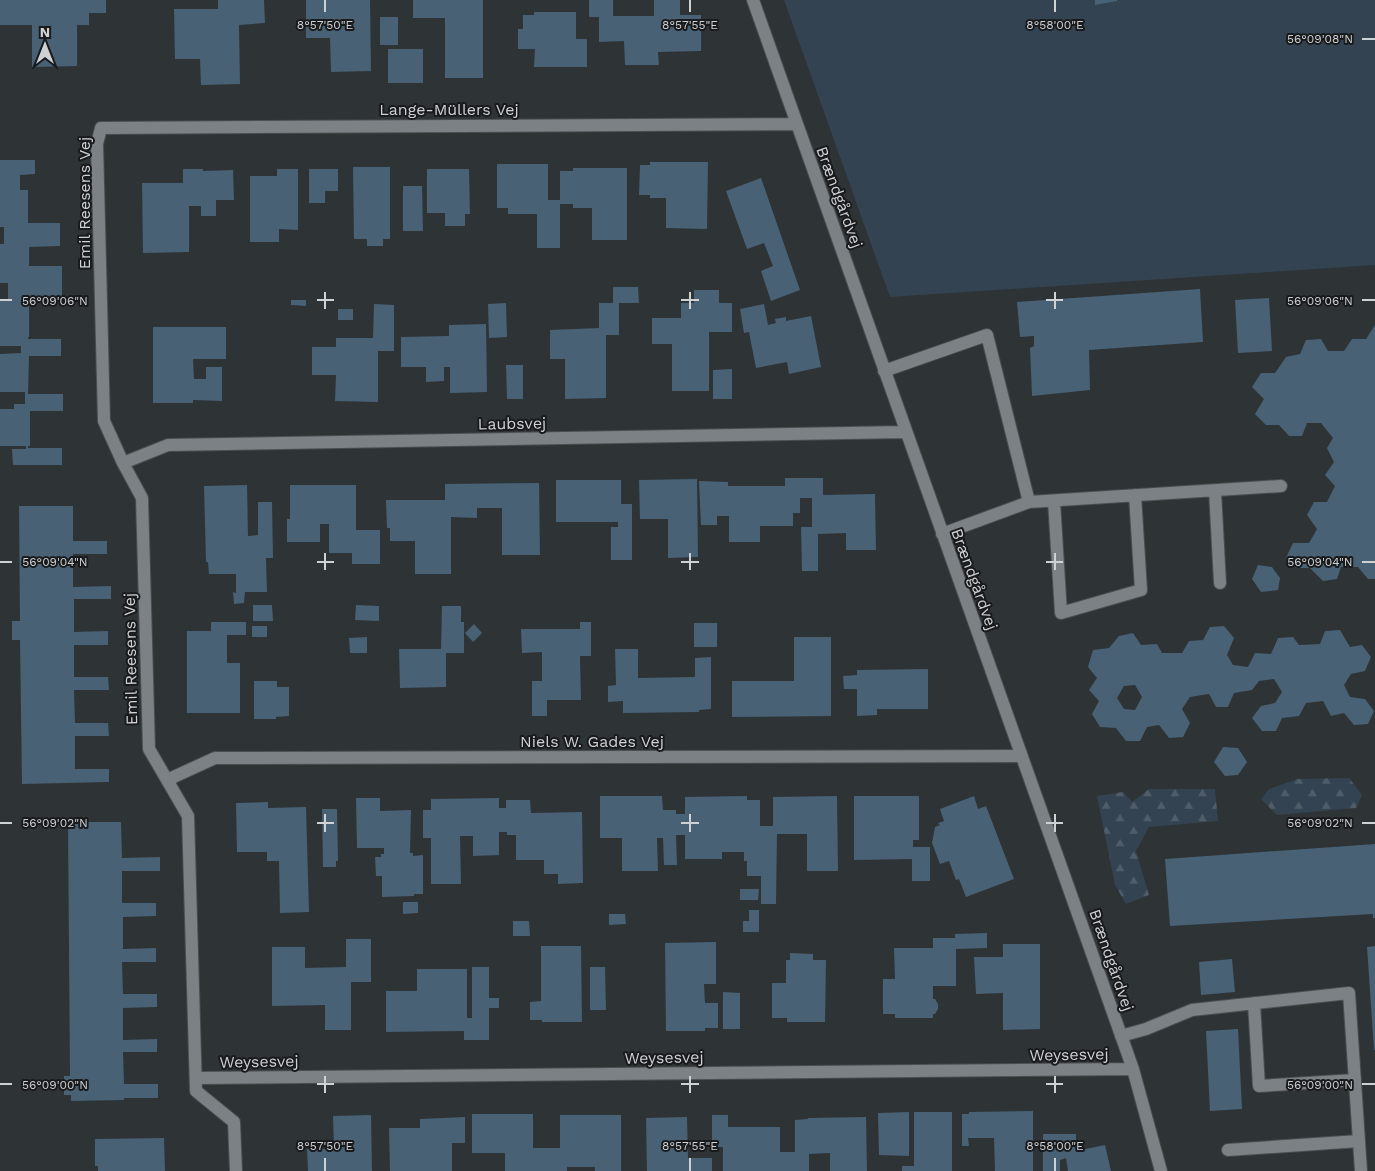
<svg xmlns="http://www.w3.org/2000/svg" width="1375" height="1171" font-family="'Work Sans',sans-serif">
<style>
.forest{fill:url(#forest-firs)}
.park{fill:#334351}
.building{fill:#486175;fill-rule:evenodd}
.lines{fill:none;stroke-linecap:round;stroke-linejoin:round}
.minor-casing{stroke:#4a4e51;stroke-width:14}
.minor{stroke:#7c8185;stroke-width:12}
.ticks{fill:none;stroke:#cfd2d5;stroke-width:2}
.labels{text-anchor:middle;stroke-width:4;stroke-linejoin:round;paint-order:stroke}
.street-label{font-size:16px;fill:#cfd2d5;stroke:#181a1c}
.ticks-label{font-size:12px;text-anchor:middle;fill:#cfd2d5;stroke:#181a1c;stroke-width:4;stroke-linejoin:round;paint-order:stroke}
</style>
<defs>
<pattern id="forest-firs" width="22" height="20" patternUnits="userSpaceOnUse" patternTransform="scale(1.25)"><rect width="22" height="20" fill="#334351"/><path d="M5 1l3.5 6h-7zM16 11l3.5 6h-7z" fill="#505d69"/></pattern>
</defs>
<rect width="100%" height="100%" fill="#2e3336"/>
<path class="forest" d="M1349,778L1362,795L1356,808L1277,815L1261,799L1269,789L1298,779Z
M1149,789H1215L1218,821L1149,827L1136,851L1149,895L1126,904L1115,885L1097,796L1123,792L1132,802Z"/>
<path class="park" d="M784,0H1375V265L890,297Z"/>
<path class="building" d="M0,0H106V13H89V25H77V66L32,67V25H0Z
M218,0H264L265,23L239,25L240,84L201,85L200,59H175L174,9H218Z
M306,0H370L371,71L331,72L330,38H306Z
M413,0H483V78H445V18H413Z
M589,0H613V16H654V0H680V15H701V51L658,52L659,65H625L624,41L599,42V17H589Z
M1095,0H1117V1L1095,5Z
M534,12H576V39H587V67H534L535,49H518V29H523V15H534Z
M380,17H398V45H380Z
M388,49H423V83H388Z
M0,160H35V174L20,175V190H28V223H60V246L29,247V266H62V302H29V337H28V339H61V356H29L28,394H63V411H30V446H28V448H62V465H13L12,449H26V446H0V409H14V404H25V392H0V354L21,353V346H0V299H8V283H0V244H4V227H0Z
M650,162H708L707,229L666,228V198H650V195H639L640,165H650Z
M497,164H548V200H560V171H573V168H627V240H592V208H573V204H560V248H537V214H508V208H497Z
M353,167H390V239H383V246H367V239H354Z
M183,169H203V171L233,170L234,200H216V216H201V206H189V252L143,253L142,183H183Z
M277,169H298V230L279,229V242H250V176H277Z
M309,169H338V191H325V203H309Z
M427,169H469L470,214H465V226H445V213H427Z
M761,178L800,290L771,301L761,271L773,266L764,243L747,249L726,191Z
M403,186H422L423,231H403Z
M613,287H638L639,303H619V335H606V398L565,399V359H550V330L599,328V303H613Z
M1200,289L1203,342L1089,350L1090,390L1032,396L1030,348L1034,346V336L1020,337L1017,302Z
M694,290H719V303H732V332H709V391H672V344H652V318H681V303H694Z
M1269,298L1272,351L1238,353L1235,300Z
M291,300H306V306L291,305Z
M506,303L507,337L489,338L488,304Z
M374,304L394,305V351H378V402L335,401L336,375H312V347H336V338H373Z
M764,304L768,325L776,323L775,319L786,317V321L811,316L821,367L789,374L787,362L756,368L749,332L744,333L740,309Z
M338,309H353V320H338Z
M486,324L487,392L450,393V367H444V381L426,382V367H401V337L449,336V325Z
M1375,325V579H1368L1358,567H1341L1337,579L1323,581L1310,568H1296L1286,558L1293,543H1309L1317,529L1307,515L1314,502H1327L1335,486L1325,475L1334,462L1327,448L1333,438L1321,423H1307L1302,436H1289L1279,425H1266L1255,414L1264,399L1252,387L1261,373H1275L1286,357L1300,354L1306,340L1321,339L1328,351H1344L1352,339H1366Z
M153,327H226V359H193L194,379H206V367H222V401L193,400V403H153Z
M506,365H523V399H507Z
M732,369V399H713V370Z
M785,478H823V495L875,494L876,550H846V533L818,534V571H802L801,527H812V498H800V513H793V526H760V542H729V516H717V525H701L699,481L728,482V486H785Z
M697,479L698,557L668,558V519H640L639,480Z
M556,480H621V504H632V560H611V527H618V522H556Z
M539,483L540,555H502V508H477V518L451,517V574H415V541H390V528H387L386,500H445V484Z
M247,485L248,536L258,535V502H272L273,558H266L267,592H245L244,603L234,604L233,592L236,593V574H209L208,562H206L204,486Z
M290,485H356V530H380V564H352V553H329V524H320V542H287V519H290Z
M19,506H73V541H107V554H73V587L111,586V599H74V632L108,631V645H74V677H108L109,690H74L75,723H108L109,736H75V769H109V782L22,784L20,640H12V621H20Z
M1258,565L1272,567L1280,578L1278,590L1261,592L1252,579Z
M253,605H272L273,621H253Z
M356,605L379,606V621L355,620Z
M442,606H461V622H464V653H446V687L400,688L399,649H441Z
M211,622H246V635H227V663H240V713H187V631H211Z
M580,622H591V656H580L581,700H547V716H532V681H542V652L522,653L521,629H580Z
M694,623H717V647H694Z
M474,624L482,633L473,642L465,633Z
M252,626H267V637H252Z
M1224,626L1234,638L1227,655L1233,665L1248,667L1255,653L1271,654L1278,638L1293,637L1299,645L1320,644L1325,631L1340,630L1350,647L1362,645L1371,657L1365,671L1351,674L1344,685L1350,697L1365,699L1374,711L1368,724L1354,725L1344,713L1331,716L1323,701L1306,703L1299,716L1282,718L1276,731H1262L1252,718L1261,706L1275,703L1282,692L1274,679L1259,681L1252,690L1234,693L1228,707H1216L1209,694L1190,697L1182,709L1190,723L1183,737L1169,738L1159,725L1147,727L1140,741H1126L1116,728L1100,727L1092,714L1099,701L1089,690L1097,678L1088,667L1093,650L1109,648L1119,636L1133,633L1141,645L1157,644L1162,653H1182L1189,641L1203,640L1210,627ZM1135,685L1142,697L1135,710L1124,709L1117,698L1124,686Z
M367,637V653H350L349,638Z
M794,637H831V716L732,717V681H794Z
M615,649H638V678L695,677V658L711,657V709L699,710V712L623,713V701L608,702V686L616,685Z
M928,669V709H877V715L857,716V689H844L843,676L857,675V670Z
M254,681H277V687H289V716L276,717V719H254Z
M1223,747L1238,748L1247,762L1238,775L1225,776L1214,762Z
M600,796H662L663,810H676V814H685V797L747,796V800H760V826H773V797L837,796L838,871H807V834H777L776,904H761V876H747V861H744V852H722V859H685V835H676L677,865H664L663,838H657L658,871H622V838H600Z
M854,796H919V840H913V847H930V881H912V859L854,860Z
M974,796L978,809L986,806L1014,879L966,897L959,879L956,880L949,861L940,864L932,843L935,827L940,825L938,823L944,821L940,809Z
M356,798H380V811L411,810L410,853H413V856L423,855V894H414V896L382,897V876H376L375,857H381V854H384V848H357Z
M499,798V808H506V800H530L531,813L582,812L583,883L558,884V874H544V860H516V835H507V832H499V855L473,856V836H460L461,884H431V838H423V810H431V799Z
M268,802V808L306,807L309,912L280,913L279,861H267V852H237L236,803Z
M322,809H337L338,861H336V867H323Z
M68,822H121L122,858L160,857V871H122V903H156V916L123,917V949L156,948V962H122L123,994H157V1007L123,1008V1040L157,1039V1052H123L124,1084H158V1098H124V1100L71,1101V1095H64V1076H70Z
M1375,844V918H1373V914L1170,926L1165,859Z
M740,889H759L758,900H740Z
M403,902H418V913L403,914Z
M749,910H759V932H743V921H749Z
M609,914H625L626,924L609,925Z
M513,921H529L530,936H513Z
M987,933V948L956,949V986H933V999H935L938,1004V1009L935,1014H933V1018H895V1014H883V979H895L894,948H933V938H955V934Z
M346,939H371V982H351V1030H325V1005L272,1006V947H305V968L346,967Z
M716,942V984H704L705,1003H718V1028H705V1031H666L665,943Z
M1003,944H1040V1029L1003,1030V993L976,994L974,957H1003Z
M541,946H581L582,1022H542V1020H530V1002L541,1001Z
M1375,946V1050H1374L1367,947Z
M790,953L813,954V960H826L825,1022H787V1018H772V983H786V960H790Z
M1232,959L1235,992L1201,995L1199,962Z
M472,967H489V998H499V1008H489V1040H464V1031L386,1032V991H417V969H467V1018H472Z
M590,967H605L606,1010H590Z
M723,992L740,993V1029H723Z
M1238,1029L1242,1109L1210,1111L1206,1031Z
M1033,1111V1171H995L994,1138H968L969,1146H962V1114H969V1112Z
M909,1112V1156L879,1155L878,1113Z
M914,1112H952V1171H902V1166H914Z
M472,1114H533V1148H560V1115H621V1171H595V1167H567V1171H505V1153H472Z
M371,1115L372,1171H308L307,1149H334L333,1116Z
M712,1115H728V1127H780V1152H795V1120L808,1119V1118L866,1117L867,1171H830V1153L809,1154V1171H723V1147H712Z
M465,1117V1143H452V1171H390L389,1128H420V1119Z
M687,1117L688,1158H712V1171H647L646,1118Z
M1043,1134H1076V1151L1105,1145L1111,1171H1068L1066,1158L1060,1160V1171H1043Z
M164,1138L165,1171H98V1166H95V1139Z"/>
<g class="lines">
<g class="minor-casing">
<path id="minor" d="M753,0L1133,1069L1161,1171
M884,371L987,335L1029,502
M123,463L168,445L905,432
M1215,491L1220,583
M1054,501L1061,613L1141,590L1135,495
M942,534L1029,502L1281,486
M167,780L215,758L1022,756
M1254,1003L1259,1086L1355,1080
M1121,1036L1146,1029L1192,1010L1349,993L1361,1171
M196,1078L1133,1069
M1228,1150L1359,1141
M236,1171L234,1122L196,1091L188,816L149,749L142,498L123,463L104,421L97,144L101,128L797,124"/>
</g>
<use href="#minor" class="minor"/>
</g>
<path class="ticks" d="M325,0V12M690,0V12M1055,0V12M1362,39H1375M325,292V309M690,292V309M1055,292V309M0,300H12M317,300H334M681,300H699M1046,300H1063M1362,300H1375M325,553V570M690,553V570M1055,553V570M0,562H12M317,562H334M681,562H699M1046,562H1063M1362,562H1375M325,814V832M690,814V832M1055,814V832M0,823H12M317,823H334M681,823H699M1046,823H1063M1362,823H1375M325,1076V1093M690,1076V1093M1055,1076V1093M0,1084H12M317,1084H334M681,1084H699M1046,1084H1063M1362,1084H1375M325,1158V1171M690,1158V1171M1055,1158V1171"/>
<g class="labels">
<g class="street-label">
<text x="449" y="115">Lange-Müllers Vej</text>
<text transform="translate(840 197) rotate(70)" y="6">Brændgårdvej</text>
<text transform="translate(84 203) rotate(-90)" y="6">Emil Reesens Vej</text>
<text transform="translate(512 423) rotate(-1)" y="6">Laubsvej</text>
<text transform="translate(975 579) rotate(70)" y="6">Brændgårdvej</text>
<text transform="translate(130 659) rotate(-91)" y="6">Emil Reesens Vej</text>
<text x="592" y="747">Niels W. Gades Vej</text>
<text transform="translate(1112 960) rotate(71)" y="6">Brændgårdvej</text>
<text transform="translate(1069 1054) rotate(-1)" y="6">Weysesvej</text>
<text transform="translate(664 1057) rotate(-1)" y="6">Weysesvej</text>
<text transform="translate(259 1061) rotate(-1)" y="6">Weysesvej</text>
</g>
</g>
<g class="ticks-label">
<text x="325" y="29">8°57'50"E</text>
<text x="690" y="29">8°57'55"E</text>
<text x="1055" y="29">8°58'00"E</text>
<text x="1320" y="43">56°09'08"N</text>
<text x="55" y="305">56°09'06"N</text>
<text x="1320" y="305">56°09'06"N</text>
<text x="55" y="566">56°09'04"N</text>
<text x="1320" y="566">56°09'04"N</text>
<text x="55" y="827">56°09'02"N</text>
<text x="1320" y="827">56°09'02"N</text>
<text x="55" y="1089">56°09'00"N</text>
<text x="1320" y="1089">56°09'00"N</text>
<text x="325" y="1150">8°57'50"E</text>
<text x="690" y="1150">8°57'55"E</text>
<text x="1055" y="1150">8°58'00"E</text>
</g>
<g transform="translate(45 45)" stroke="#181a1c" stroke-width="4" paint-order="stroke">
<path d="M0-4L9 19L0 12L-9 19Z" fill="#cfd2d5"/>
<text y="-8" font-size="14" font-weight="bold" text-anchor="middle" fill="#cfd2d5">N</text>
</g>
</svg>
